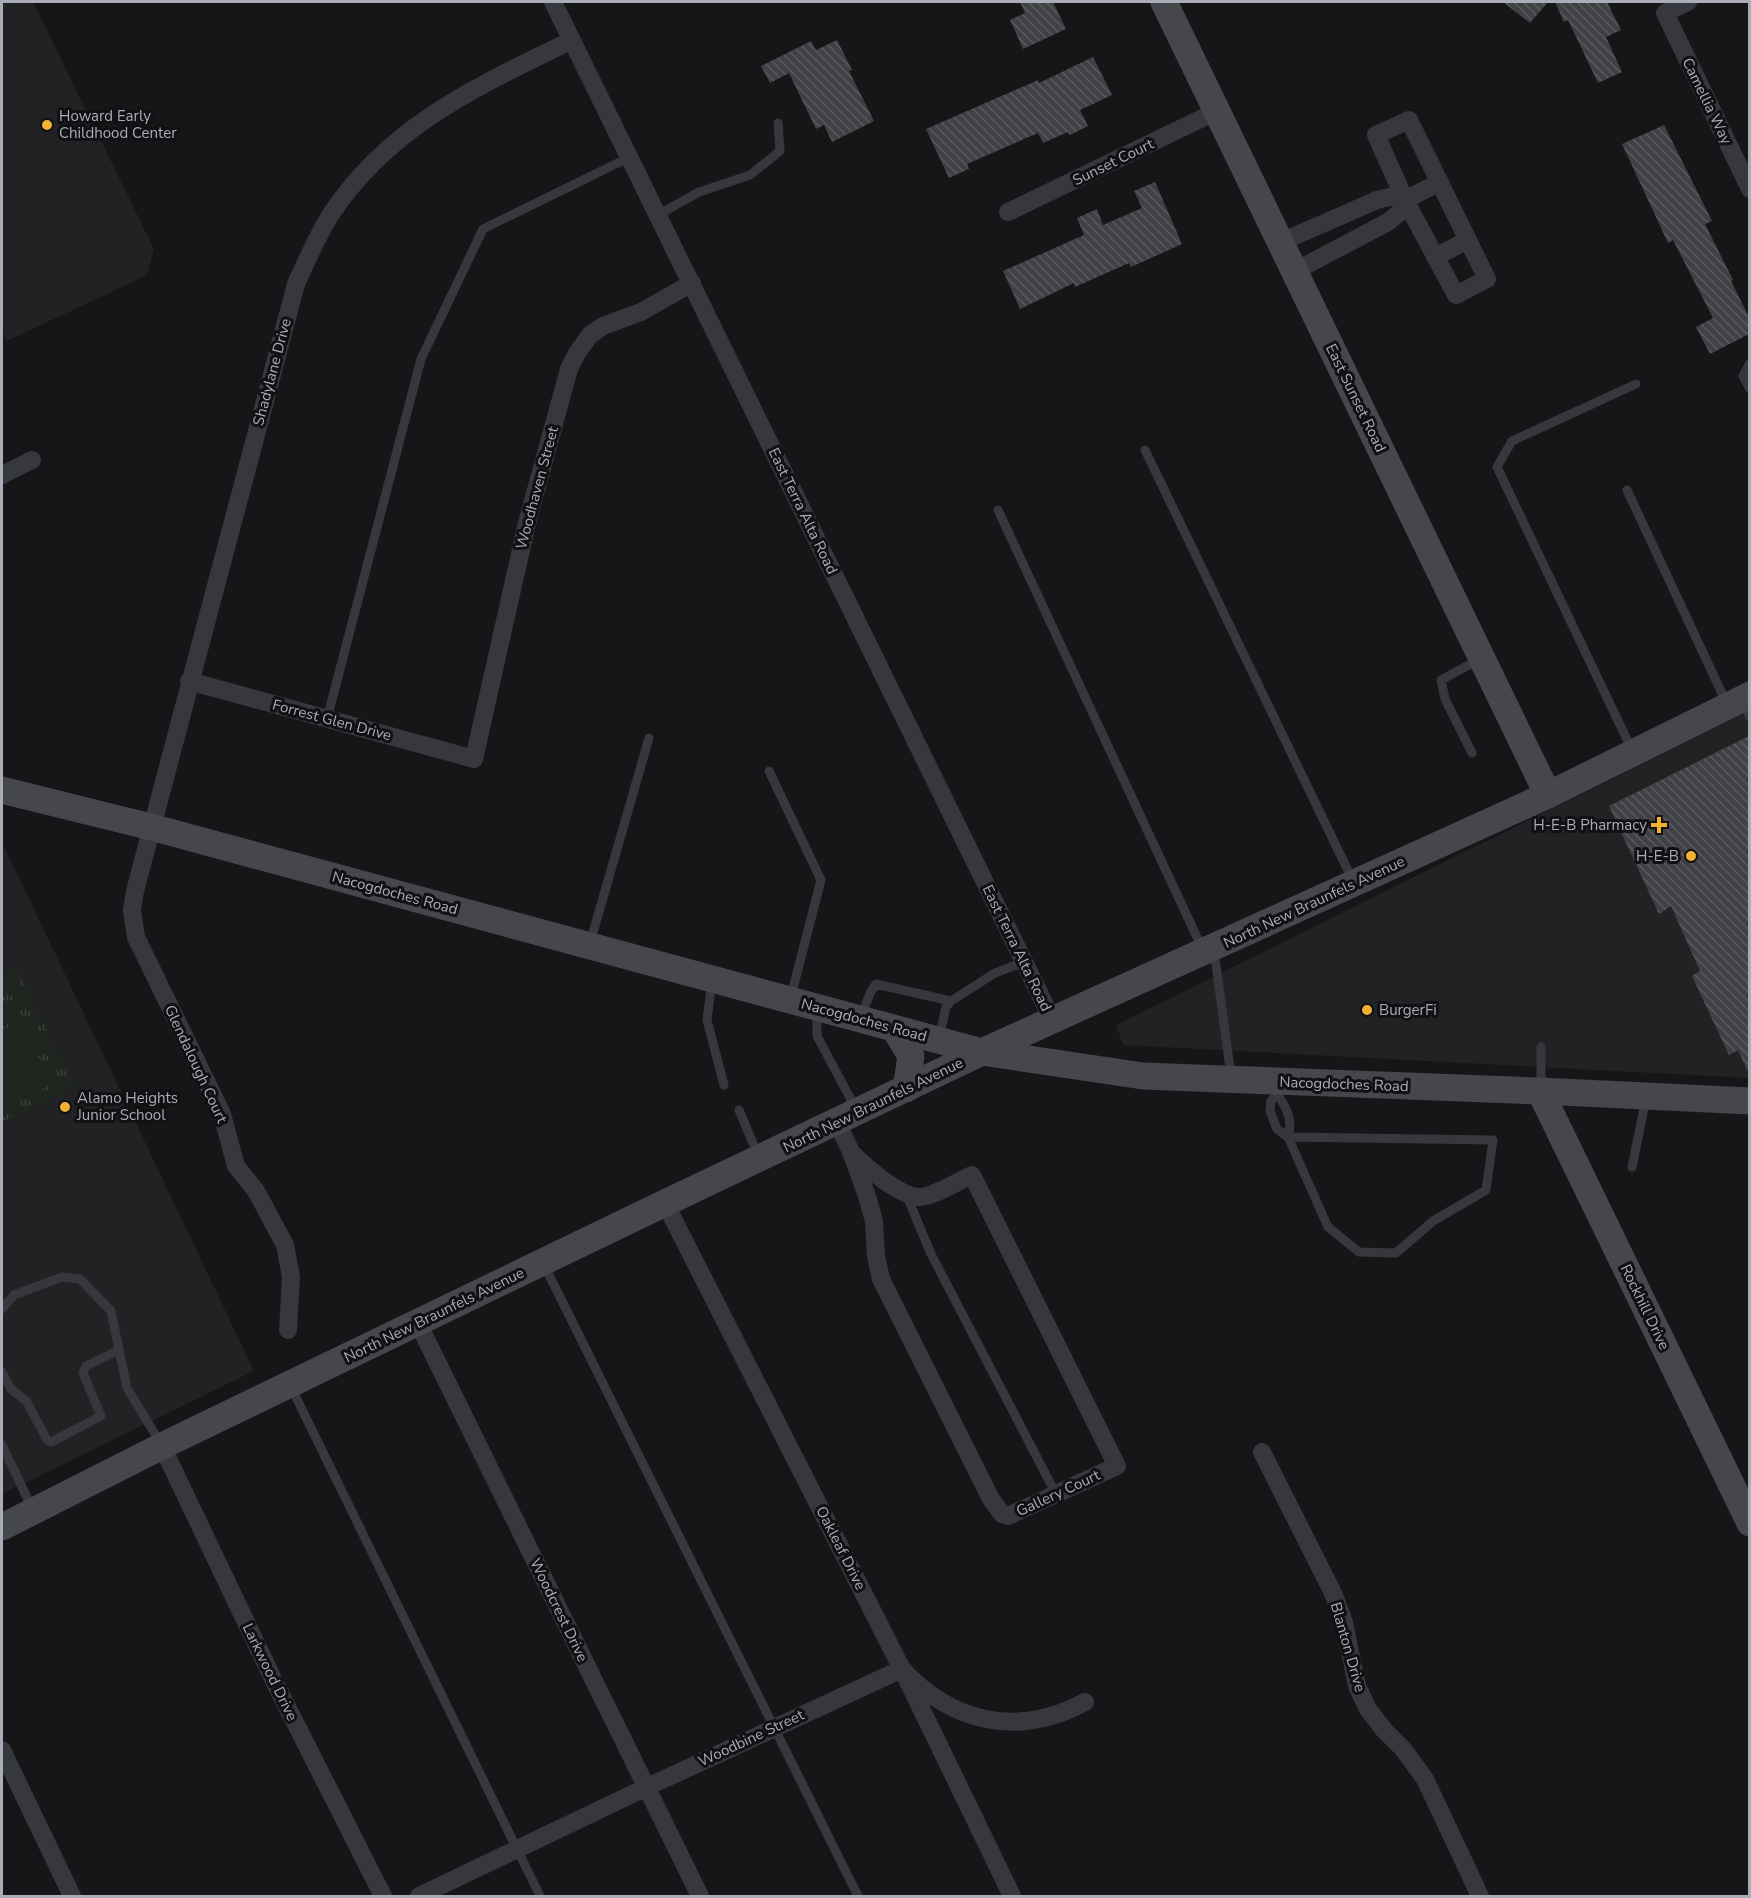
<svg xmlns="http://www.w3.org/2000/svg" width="1751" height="1898" font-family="'Nunito Sans',sans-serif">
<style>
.built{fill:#222225}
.park{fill:url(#park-tufts)}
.pitch{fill:#1e261f}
.building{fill:url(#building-back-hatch)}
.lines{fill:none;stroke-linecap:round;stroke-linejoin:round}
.lane{stroke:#37383d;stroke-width:9}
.street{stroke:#37383d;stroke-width:18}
.secondary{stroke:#45474d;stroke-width:27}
.poi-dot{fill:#f2b134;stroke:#111113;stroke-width:2}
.labels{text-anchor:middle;stroke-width:6;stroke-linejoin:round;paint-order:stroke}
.street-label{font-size:15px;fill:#a8adb8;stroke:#111113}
.poi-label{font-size:15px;fill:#a8adb8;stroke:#111113;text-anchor:start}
</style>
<defs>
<pattern id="park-tufts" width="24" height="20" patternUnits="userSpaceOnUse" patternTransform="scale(1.5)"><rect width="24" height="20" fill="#1e261f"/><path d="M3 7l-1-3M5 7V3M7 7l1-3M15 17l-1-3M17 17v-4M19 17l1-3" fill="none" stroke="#3c433d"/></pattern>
<pattern id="building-back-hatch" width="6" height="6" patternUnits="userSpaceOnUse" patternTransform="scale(1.5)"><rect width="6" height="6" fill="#404145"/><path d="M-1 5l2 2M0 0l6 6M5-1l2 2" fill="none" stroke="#595a5e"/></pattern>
</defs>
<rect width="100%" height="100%" fill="#161618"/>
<path class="built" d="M2,2H33L154,249L147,275L7,341L2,330Z
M1749,711V1078L1123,1045L1116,1025Z
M2,842L254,1371L2,1494Z"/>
<path class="park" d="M17,968L74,1086L2,1122V975Z"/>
<path class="pitch" d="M22,1021L35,1048L2,1064V1030Z
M39,1057L52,1084L2,1108V1075Z"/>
<path class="building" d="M1020,2H1053L1066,29L1023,49L1010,20L1025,13Z
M1503,2H1548L1530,23Z
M1555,2H1607L1621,30L1606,37L1622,72L1598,83L1568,20L1564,22Z
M837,40L852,70L849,71L874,121L832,142L824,125L816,129L789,73L770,83L761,66L811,41L816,50Z
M1093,57L1112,95L1080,110L1088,126L1070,135L1068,132L1043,143L1038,133L967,164L969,169L949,178L926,129L1038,80L1039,83Z
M1664,125L1712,221L1705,224L1733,280L1731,281L1749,317V334L1710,354L1696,327L1713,318L1673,240L1668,243L1622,144Z
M1155,182L1182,244L1131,267L1129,263L1075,287L1074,283L1020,309L1003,271L1084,235L1077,218L1097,209L1103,225L1142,208L1134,191Z
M1749,736V1074L1738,1050L1729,1055L1692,976L1700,971L1671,906L1659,914L1609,806Z"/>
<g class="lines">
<path class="lane" d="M658,215L699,192L750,175L780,151L778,123
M1750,363L1743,376L1750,389
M1145,450L1353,881
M1627,490L1727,704
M998,510L1202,948
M1742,701L1750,717
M327,719L421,359L483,229L630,157
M1632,750L1497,467L1512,441L1636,384
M1472,753L1445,699L1441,680L1480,659
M769,771L821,880L791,996
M590,943L649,738
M1214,950L1231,1076
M712,981L707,1020L724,1085
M817,1010V1036L856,1109
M861,1018L870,993L876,984L951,1001
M939,1038L946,1007L951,1001L995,973L1024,962
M1282,1083L1277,1094L1271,1101L1270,1111L1277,1129L1288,1137L1328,1227L1359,1252L1396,1253L1433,1221L1486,1190L1493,1140L1288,1137
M1541,1088V1047
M1277,1094C1287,1108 1293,1120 1288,1137
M739,1110L758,1155
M1632,1167L1646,1098
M906,1194L931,1254L1056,1494
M544,1265L858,1896
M2,1309L14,1295L62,1277L80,1279L111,1311L127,1388L161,1444
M2,1372L11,1389L27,1402L47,1440L51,1442L101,1416L83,1373L86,1366L119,1350
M291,1387L540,1896
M2,1445L32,1508"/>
<path class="street" d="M553,2L1053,1021
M1688,2L1665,13L1750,189
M1008,212L1217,111
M1281,242L1377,200L1394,196L1405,200L1456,295L1487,279L1409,120L1376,135L1405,200
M1435,257L1468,240
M1295,271L1388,222L1400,212L1405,200L1440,182
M2,475L32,460
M189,681L474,759L527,523L569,369L577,353L590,335L603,326L641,312L692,283
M837,1122L851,1152L867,1196L874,1221L876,1256L881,1279L991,1499L1002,1514L1008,1516L1117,1466L972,1175C960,1180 931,1198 919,1197C897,1195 866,1167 851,1152
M665,1203L902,1669L1012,1896
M418,1323L700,1896
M288,1330L291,1277L285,1245L256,1191L236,1166L222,1114L136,937L132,910L135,891L296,284C307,260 317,236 331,214C391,124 479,86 572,40
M162,1446L274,1681L383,1896
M1262,1452L1333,1593L1344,1622L1357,1686L1368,1709L1384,1730L1403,1749L1425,1779L1480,1896
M2,1750L72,1896
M419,1896L647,1787L902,1669C952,1723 1018,1738 1085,1702"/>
<path class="secondary" d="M1164,2L1548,795
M2,790L151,827L982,1052L1143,1076L1540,1091L1750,1101
M895,1029L911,1056L906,1089
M1540,1091L1750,1523
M2,1527L162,1446L665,1203L982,1052L1548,795L1750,695"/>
</g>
<g class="poi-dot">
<circle cx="47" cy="125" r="6"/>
<path d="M1656 816h6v6h6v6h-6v6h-6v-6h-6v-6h6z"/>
<circle cx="1691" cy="856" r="6"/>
<circle cx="1367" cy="1010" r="6"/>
<circle cx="65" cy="1107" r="6"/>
</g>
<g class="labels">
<g class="street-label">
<text transform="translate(1707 101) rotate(64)" y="5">Camellia Way</text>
<text transform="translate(1113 162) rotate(-26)" y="5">Sunset Court</text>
<text transform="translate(272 372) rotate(-75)" y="5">Shadylane Drive</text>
<text transform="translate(1356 398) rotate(64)" y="5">East Sunset Road</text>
<text transform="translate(537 488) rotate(-75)" y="5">Woodhaven Street</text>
<text transform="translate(803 511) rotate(64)" y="5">East Terra Alta Road</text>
<text transform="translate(332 720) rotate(15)" y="5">Forrest Glen Drive</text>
<text transform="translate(395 893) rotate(15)" y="5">Nacogdoches Road</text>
<text transform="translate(1314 902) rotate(-25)" y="5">North New Braunfels Avenue</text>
<text transform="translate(1017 948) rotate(64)" y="5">East Terra Alta Road</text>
<text transform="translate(864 1020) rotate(15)" y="5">Nacogdoches Road</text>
<text transform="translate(196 1064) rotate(65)" y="5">Glendalough Court</text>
<text transform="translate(1344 1084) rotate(2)" y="5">Nacogdoches Road</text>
<text transform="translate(873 1105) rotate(-26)" y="5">North New Braunfels Avenue</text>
<text transform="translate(1645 1307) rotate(64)" y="5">Rockhill Drive</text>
<text transform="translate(434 1315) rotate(-26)" y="5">North New Braunfels Avenue</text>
<text transform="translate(1058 1493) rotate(-25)" y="5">Gallery Court</text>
<text transform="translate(841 1548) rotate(63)" y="5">Oakleaf Drive</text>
<text transform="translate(559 1610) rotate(64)" y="5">Woodcrest Drive</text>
<text transform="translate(1348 1647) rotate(74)" y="5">Blanton Drive</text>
<text transform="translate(270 1672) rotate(64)" y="5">Larkwood Drive</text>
<text transform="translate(751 1738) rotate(-25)" y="5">Woodbine Street</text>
</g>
<g class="poi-label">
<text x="59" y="121">Howard Early<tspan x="59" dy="17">Childhood Center</tspan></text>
<text x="1647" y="830" text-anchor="end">H-E-B Pharmacy</text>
<text x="1679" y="861" text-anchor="end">H-E-B</text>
<text x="1379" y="1015">BurgerFi</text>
<text x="77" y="1103">Alamo Heights<tspan x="77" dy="17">Junior School</tspan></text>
</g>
</g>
<rect width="1751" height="1898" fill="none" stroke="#a8adb8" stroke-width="6"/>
</svg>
